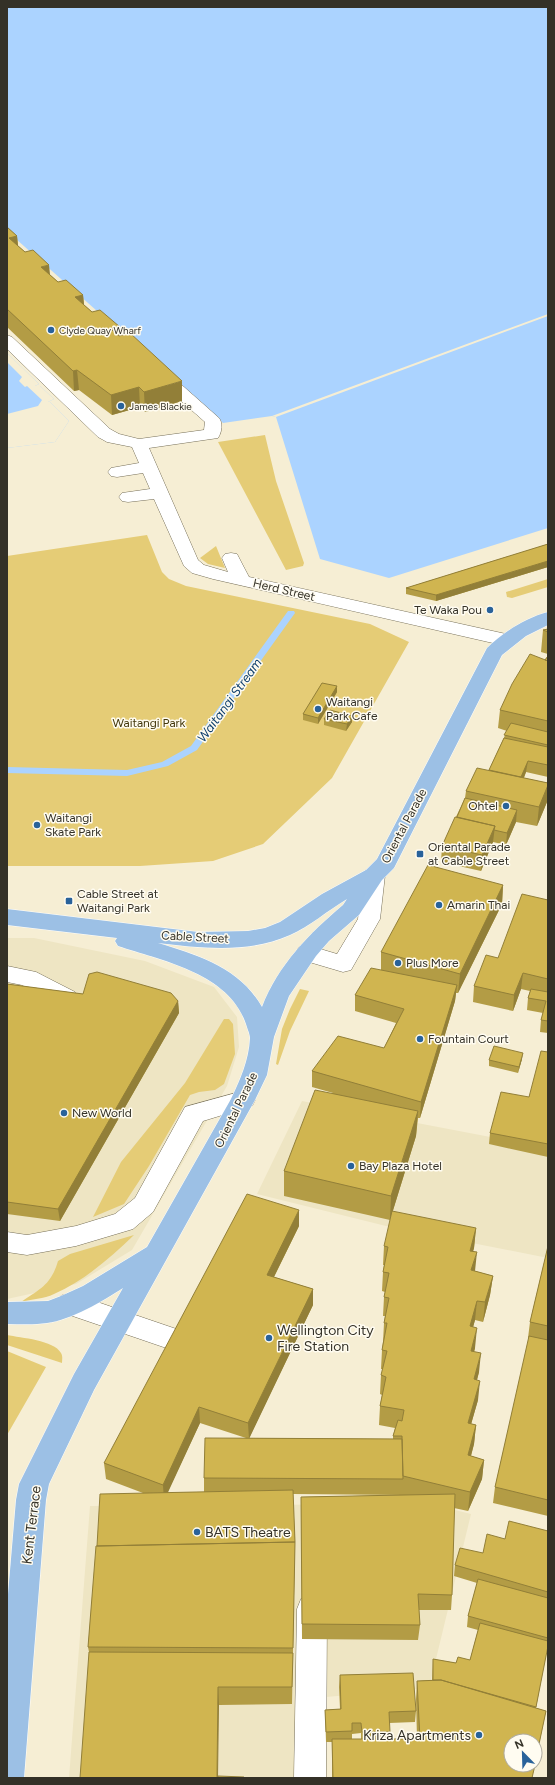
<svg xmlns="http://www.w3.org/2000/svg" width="555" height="1785" font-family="Figtree,sans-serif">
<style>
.built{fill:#eee5c3}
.green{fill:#e5cc76}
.water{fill:#abd3ff}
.pier{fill:#f6eed4}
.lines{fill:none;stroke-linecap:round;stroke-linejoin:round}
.stream{fill:#abd3ff;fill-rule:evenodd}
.minor-casing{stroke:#777059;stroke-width:1}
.major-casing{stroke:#fff;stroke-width:1}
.minor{fill:#fff;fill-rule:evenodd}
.major{fill:#9cc0e5;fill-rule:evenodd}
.wall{fill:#b39c45;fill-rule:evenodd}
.shaded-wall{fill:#927f38}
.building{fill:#d0b550;stroke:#927f38}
.poi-dot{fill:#29629a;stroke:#fffcf1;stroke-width:1.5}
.labels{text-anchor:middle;stroke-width:3;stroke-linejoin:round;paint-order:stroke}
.far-poi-label{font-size:10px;fill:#343127;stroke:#fffcf1;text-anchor:start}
.street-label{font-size:12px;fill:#343127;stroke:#fffcf1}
.poi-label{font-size:12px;fill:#343127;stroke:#fffcf1;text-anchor:start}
.park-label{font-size:12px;fill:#43370b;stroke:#fffcf1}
.water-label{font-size:13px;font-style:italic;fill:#12426f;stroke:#fffcf1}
.near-poi-label{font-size:14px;fill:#343127;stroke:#fffcf1;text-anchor:start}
.near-street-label{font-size:14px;fill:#343127;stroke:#fffcf1}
</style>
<rect width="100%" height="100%" fill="#f6eed4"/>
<path class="built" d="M7,938H34L145,961L214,987L237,1017L239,1047L227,1086L132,1250L76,1284L7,1299Z
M302,1101L548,1148V1258L386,1226L257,1194Z
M383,1504L451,1509L471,1514L429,1688L326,1697V1778H69L90,1506Z"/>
<path class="green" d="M265,435L276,481L304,563L303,566L286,570L218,442Z
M147,535L162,572L169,579L186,586L370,624L409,642L332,778L263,844L213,861L140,866H7V556Z
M216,546L225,568L208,564L200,558Z
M548,579V587L512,598L507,597L506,592Z
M300,989L309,991L290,1031L278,1065L276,1064L282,1029L290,1009Z
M224,1019H229L233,1024L235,1054L224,1084L215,1090L199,1092L190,1095L149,1166L124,1204L93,1217L121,1162L185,1083Z
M134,1235C110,1258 84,1281 54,1294C44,1299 31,1299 21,1302C40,1289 51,1285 58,1261L70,1254Z
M7,1335C21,1338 54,1340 61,1353C63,1356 62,1360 62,1363L7,1345Z
M7,1351L46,1367L7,1435Z"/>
<path class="water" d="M7,7H548V528L389,578L320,559L276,417L272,416L223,423L7,231Z
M7,353L39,384L35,386H40L54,399L48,402H50L69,421L55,442L7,448Z"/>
<path class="pier" d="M548,314V316L276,417L272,416Z
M7,353L39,384L35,386H40L54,399L48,402H50L69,421L55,442L7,448V414L38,406L42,400L27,386L25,387L19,381L22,377L7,362Z"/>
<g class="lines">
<path class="stream" d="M288,611H294L295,613L197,750L168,766L127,776L7,773V767L127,770L162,762L191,746Z"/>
<g class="minor-casing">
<path id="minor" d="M7,335L12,337L110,429L119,434L139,439L204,430L205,422L154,377L152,374L154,371L160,369L166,371L219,418C223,423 222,432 218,438L149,448L198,560L204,565L228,572L222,558L225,554L231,553L237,554L249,577L506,634L513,636L516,640L513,644L506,646L213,579L192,573L184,566L154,499L128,502L122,501L119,497L122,493L150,489L143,473L117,477L111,476L108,472L111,468L139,463L132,447L107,442L98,437L7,349Z
M374,868L382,870L385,875L380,919L351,970L343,972L299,959L296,953L299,947L307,945L337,954L358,919L363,875L366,870Z
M7,966L36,972L75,992L79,998L74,1009L66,1011L58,1009L55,1002L22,985L7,982Z
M243,1091L252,1094L255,1100L252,1106L203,1121L153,1212L133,1229L76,1246L27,1255L7,1252V1232L27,1235L76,1226L115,1214L135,1198L185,1107Z
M71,1293L188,1333L192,1341L188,1349L178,1352L61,1312L58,1304L61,1296Z
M312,1595L323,1599L327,1609L326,1778H294L297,1609L301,1599Z"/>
</g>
<g class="major-casing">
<path id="major" d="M548,612V625L526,636L502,655L394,868L382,880L359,915L329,941L316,956L289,996L274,1037L267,1075L255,1100L94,1390L49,1484L46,1500L24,1778H7V1606L16,1500L19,1484L74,1374L123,1288C103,1301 71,1320 47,1323C34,1325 20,1324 7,1324V1302L48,1301L61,1296L83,1286L147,1247L231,1099C240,1080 249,1060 250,1038C250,1034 247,1028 246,1024C229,973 163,961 118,946L115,941L117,938L7,925V909L198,932L248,931L265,928L280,922L322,894L366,870L377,859L487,648C504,632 525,618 548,612ZM347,899L343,905C310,933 278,965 262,1007C240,968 198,955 158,943C201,948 248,954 290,935C309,927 328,910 347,899Z"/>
</g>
<use href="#minor" class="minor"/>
<use href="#major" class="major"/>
</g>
<path class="wall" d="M7,227L17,236L18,246L58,282L83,295L84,305L120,336L182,401L145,412L140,407L112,415L79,390L74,391L7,327Z
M548,544V567L436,601L406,594V588Z
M548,629V654L541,652L543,630Z
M548,656V777L526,772L524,778L548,783L547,802L537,826L516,822L506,845L493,842L481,871L441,862L442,846L465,798L466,791L489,770L507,731L498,728L500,710Z
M337,686V692L318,724L303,720V714Z
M324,719L352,722L346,731L324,725Z
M503,885L502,904L458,993H456L455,1001L420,1118H418L416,1136L390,1220L284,1196V1171L333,1093L312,1087V1071L384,1048L396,1023L355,1011V995L381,970V952Z
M548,900V1033L540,1032L541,1020L543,1013L527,1010L528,998L530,991L521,989L513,1011L473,1002L474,986Z
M7,984L83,994L178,1001L179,1013L60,1221L7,1214Z
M548,1052V1157L489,1144L490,1133L529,1097Z
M522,1059L518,1073L489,1066V1060Z
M299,1210V1226L274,1277L313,1289V1305L249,1438L393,1439V1436L395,1428L379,1425L380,1406L382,1395L380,1394L381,1375L383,1369H381L382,1350L383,1342L384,1323L385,1316H383L384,1297L385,1292L382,1291L383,1272L384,1265H383L384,1246L476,1228L474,1248L473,1251L475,1271L493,1276L490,1295L483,1322L475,1320L473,1327L475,1348L474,1352L479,1372L477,1380L478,1400L471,1424L476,1425L474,1444L471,1456L484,1460L482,1479L468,1511L454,1508L452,1595L451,1610H419L420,1625L418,1640L302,1639L301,1497L404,1495H402L293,1494L295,1542L292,1704L219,1705L89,1652L88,1647L97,1546L143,1493L106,1479L104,1463ZM200,1423L246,1438L204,1478V1492L167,1493Z
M548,1246V1516L493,1503L495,1487L529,1339L528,1338L530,1322Z
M548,1531V1650L547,1649L536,1708L546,1711L532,1778H332V1742H326L325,1710L340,1709L339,1687L340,1675L416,1711L415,1722L389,1723V1739H417L416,1699L417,1681L432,1680L433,1659L456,1663L470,1660L478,1630L467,1627L468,1616L477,1583L454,1576L455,1565L483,1553L505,1539ZM361,1733V1739H352V1734Z"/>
<path class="shaded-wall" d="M17,236L19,255L9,238Z
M49,265L51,284L41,267Z
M83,295L85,314L75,297Z
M120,327L121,346L111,329Z
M77,370L79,390L74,391L73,371Z
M182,381V401L145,412L144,392Z
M139,387L140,407L112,415L111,395Z
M548,561V567L436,601V595Z
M337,686V692L318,724V718Z
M352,716V722L346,731L347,724Z
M528,761L526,772L517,794L518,783Z
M548,785L547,802L537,826L539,807Z
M517,810L516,822L506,845L507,833Z
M495,826L493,842L481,871L482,855Z
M503,885L502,904L458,993L460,974Z
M523,973L521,989L513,1011L514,995Z
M457,985L455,1001L420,1118L421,1102Z
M178,1001L179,1013L60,1221L58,1209Z
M523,1053L522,1059L518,1073L519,1067Z
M418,1111L416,1136L390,1220L391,1196Z
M299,1210V1226L267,1291V1275Z
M476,1228L474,1248L468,1270L470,1251Z
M477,1252L475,1271L471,1270Z
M493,1276L490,1295L483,1322L485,1302Z
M313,1289V1305L249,1439L248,1423Z
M477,1301L475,1320L468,1345L470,1326Z
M477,1328L475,1348L469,1370L471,1351Z
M481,1353L479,1372L472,1398L474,1379Z
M480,1381L478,1400L466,1442L468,1423Z
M199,1407L200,1423L164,1501L163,1485Z
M476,1425L474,1444L466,1474L468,1455Z
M484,1460L482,1479L468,1511L470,1492Z
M218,1687L219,1705L218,1778H217Z"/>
<path class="building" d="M7,227L17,236L9,238L25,252L33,250L49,265L41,267L58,282L66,280L83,295L75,297L92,312L100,310L120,327L111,329L119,336L130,333L182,381L144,392L139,387L111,395L77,370L73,371L7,309Z
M548,544V561L436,595L406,588Z
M548,629V632L543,630Z
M530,654L548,661V721L500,710L512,684Z
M548,656V661L545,660Z
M322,683L337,686L318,718L303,714Z
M330,710L352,716L347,724L324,719Z
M511,723L548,732V745L504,735Z
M504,738L548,747V765L528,761L521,777L489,770Z
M477,768L548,783V785L539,807L466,791Z
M465,798L517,810L507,833L494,830L495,826L457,817Z
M455,817L495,826L482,855L442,846Z
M428,865L503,885L460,974L381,952Z
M522,894L548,900V979L523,973L514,995L474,986L486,955L498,958Z
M371,968L457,985L421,1102L312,1071L338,1036L384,1048L404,1009L355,995Z
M97,972L171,993L178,1001L58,1209L7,1202V984L83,994L89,974Z
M531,989L548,992V1021L541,1020L546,1001L528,998Z
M494,1046L523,1053L519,1067L489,1060Z
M541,1051L548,1052V1144L490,1133L501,1092L529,1097Z
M315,1090L418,1111L391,1196L284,1171Z
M247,1194L299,1210L267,1275L313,1289L248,1423L199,1407L163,1485L104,1463Z
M392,1211L476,1228L470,1251L477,1252L471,1270L493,1276L485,1302L477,1301L470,1326L477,1328L471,1351L481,1353L474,1379L480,1381L468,1423L476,1425L468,1455L484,1460L470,1492L403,1476L402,1436H393L398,1420L402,1421L404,1410L380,1406L386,1377L381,1375L387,1351L382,1350L387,1323H384L389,1298L384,1297L389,1273L383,1272L388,1247L384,1246Z
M548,1246V1326L530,1322Z
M529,1336L548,1340V1500L495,1487Z
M205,1438L402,1439L403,1479L204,1478Z
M293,1490L295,1542L97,1546L100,1494Z
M455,1494L452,1595L418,1594L420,1625L302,1624L301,1497Z
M509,1521L548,1531V1592L455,1565L460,1548L483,1553L487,1534L505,1539Z
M295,1542L293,1648L88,1647L96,1546Z
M478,1579L548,1598V1638L468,1616Z
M480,1623L548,1641V1646L536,1707L441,1680H433V1659L456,1663L458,1657L470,1660Z
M89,1652L293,1653L292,1687H218L217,1778H80Z
M413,1673L416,1711L389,1712L390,1732H362L361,1723H352V1731L326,1732L325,1710L341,1709L340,1675Z
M441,1680L546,1711L535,1763V1741H511V1765H535L532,1778H333L332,1739H420L417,1681Z
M218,1776L244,1777V1778H218Z"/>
<g class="poi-dot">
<circle cx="51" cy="330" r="4"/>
<circle cx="121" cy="406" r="4"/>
<circle cx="490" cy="610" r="4"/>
<circle cx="318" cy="709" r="4"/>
<circle cx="506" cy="806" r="4"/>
<circle cx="37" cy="825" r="4"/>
<rect x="416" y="850" width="8" height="8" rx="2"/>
<rect x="65" y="897" width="8" height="8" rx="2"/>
<circle cx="439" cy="905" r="4"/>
<circle cx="398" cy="963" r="4"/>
<circle cx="420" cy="1039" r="4"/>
<circle cx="64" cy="1113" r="4"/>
<circle cx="351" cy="1166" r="4"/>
<circle cx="269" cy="1338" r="4"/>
<circle cx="197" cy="1532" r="4"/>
<circle cx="479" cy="1735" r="4"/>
</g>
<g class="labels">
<g class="far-poi-label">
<text x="59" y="334">Clyde Quay Wharf</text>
<text x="129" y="410">James Blackie</text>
</g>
<g class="street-label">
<text transform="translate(284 590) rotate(13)" y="4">Herd Street</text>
<text transform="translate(404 826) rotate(-62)" y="4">Oriental Parade</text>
<text transform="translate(195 937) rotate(3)" y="4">Cable Street</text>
<text transform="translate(236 1110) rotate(-64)" y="4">Oriental Parade</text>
</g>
<g class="poi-label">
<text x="482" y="614" text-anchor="end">Te Waka Pou</text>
<text x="326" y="706">Waitangi<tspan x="326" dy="14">Park Cafe</tspan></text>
<text x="498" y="810" text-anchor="end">Ohtel</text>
<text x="45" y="822">Waitangi<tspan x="45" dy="14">Skate Park</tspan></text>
<text x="428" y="851">Oriental Parade<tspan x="428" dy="14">at Cable Street</tspan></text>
<text x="77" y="898">Cable Street at<tspan x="77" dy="14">Waitangi Park</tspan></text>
<text x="447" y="909">Amarin Thai</text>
<text x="406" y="967">Plus More</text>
<text x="428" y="1043">Fountain Court</text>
<text x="72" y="1117">New World</text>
<text x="359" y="1170">Bay Plaza Hotel</text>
</g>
<g class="park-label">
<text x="149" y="727">Waitangi Park</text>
</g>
<g class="water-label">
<text transform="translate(229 700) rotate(-54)" y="5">Waitangi Stream</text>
</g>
<g class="near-poi-label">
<text x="277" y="1335">Wellington City<tspan x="277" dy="16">Fire Station</tspan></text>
<text x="205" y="1537">BATS Theatre</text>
<text x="471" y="1740" text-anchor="end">Kriza Apartments</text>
</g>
<g class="near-street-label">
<text transform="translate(31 1525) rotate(-83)" y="5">Kent Terrace</text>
</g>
</g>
<rect width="555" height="1785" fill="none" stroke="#343127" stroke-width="16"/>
<g transform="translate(523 1753) rotate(337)"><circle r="19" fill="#fffcf1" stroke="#aeaba0"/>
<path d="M0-3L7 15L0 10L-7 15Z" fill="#29629a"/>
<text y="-6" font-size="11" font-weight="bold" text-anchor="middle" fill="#343127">N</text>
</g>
</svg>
